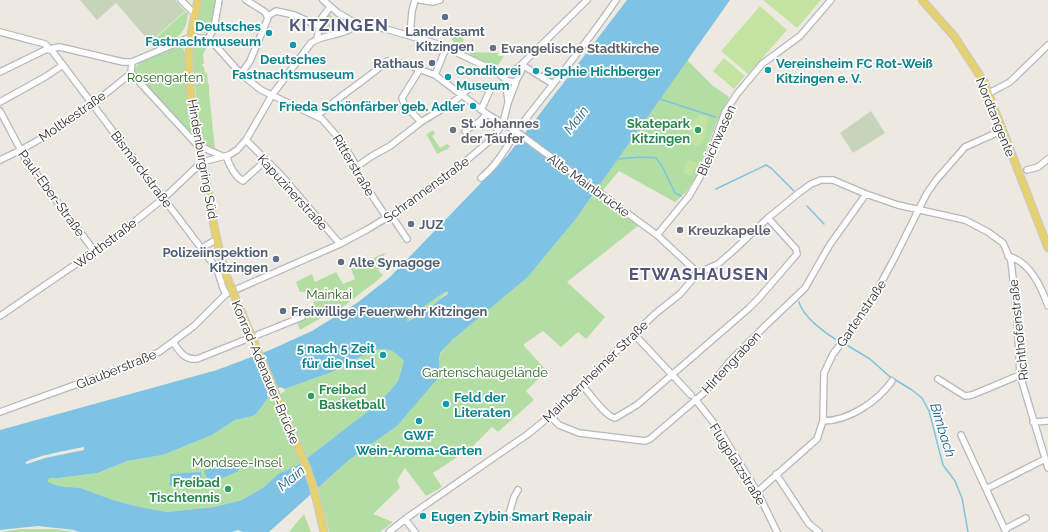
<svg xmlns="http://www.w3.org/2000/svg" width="1048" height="532" font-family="Raleway,sans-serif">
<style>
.green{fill:#b3dea3}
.cemetery{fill:#c6d5ba}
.pitch{fill:#c3e4a0}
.water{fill:#7fc3e4;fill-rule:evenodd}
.pier{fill:#ede9e1}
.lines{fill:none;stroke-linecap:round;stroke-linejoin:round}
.stream{stroke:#7fc3e4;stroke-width:1.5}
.minor-casing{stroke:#b5b6bf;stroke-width:8}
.major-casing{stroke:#c8c8c8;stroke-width:9}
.minor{stroke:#fff;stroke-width:5.5}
.major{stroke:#e5d16f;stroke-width:7}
.minor-bridge-casing{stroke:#b5b6bf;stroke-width:8;stroke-linecap:butt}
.major-bridge-casing{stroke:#c8c8c8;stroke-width:9;stroke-linecap:butt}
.minor-bridge{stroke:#fff;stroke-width:5.5}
.major-bridge{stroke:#e5d16f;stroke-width:7}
.service-dot{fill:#5c6f8a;stroke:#fff;stroke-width:1.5}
.culture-dot{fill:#0f9aa8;stroke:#fff;stroke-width:1.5}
.worship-dot{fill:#6b7280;stroke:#fff;stroke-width:1.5}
.leisure-dot{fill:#2e9e5b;stroke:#fff;stroke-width:1.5}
.labels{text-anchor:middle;stroke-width:3.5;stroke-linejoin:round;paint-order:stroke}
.culture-label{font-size:13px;font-weight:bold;fill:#0d838f;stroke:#fff;text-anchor:start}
.service-label{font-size:13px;font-weight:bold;fill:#4e5e75;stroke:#fff;text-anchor:start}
.worship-label{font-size:13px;font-weight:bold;fill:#5b616d;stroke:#fff;text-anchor:start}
.park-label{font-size:13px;fill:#2c6522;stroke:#fff}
.street-label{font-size:13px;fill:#2d2d2d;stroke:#fff}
.leisure-label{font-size:13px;font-weight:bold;fill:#27864d;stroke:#fff;text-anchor:end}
.water-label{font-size:14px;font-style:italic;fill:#1b6294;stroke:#fff}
.district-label{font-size:17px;font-weight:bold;letter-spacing:1px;fill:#51567a;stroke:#fff}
</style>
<rect width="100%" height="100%" fill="#ede9e1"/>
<path class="green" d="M201,0H216C215,10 216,28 205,33L199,31L197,26Z
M185,12L188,13C187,36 173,41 154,48L150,43Z
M328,14L340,21L341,27L340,29L323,34L320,31L323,21Z
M452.5 40a5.5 5.5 0 1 1 11 0a5.5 5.5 0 1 1-11 0Z
M200,43H204L210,44H207L205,46L206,49L203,54L204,63L202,65L204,67L205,73H207L208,84H209V93L215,149L212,151L208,149L202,141L194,80L193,50L195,47Z
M178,47L183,48L186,55L194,137H193L134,72L136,67L139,63Z
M469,52L498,53V56H504L499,64L494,66L470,55Z
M687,60L712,85L729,97L715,126L697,176L685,193L675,202L619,171L603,190L643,222L567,282L605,317L586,339L578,332L561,347L543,331L524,344V346L547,371L526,391L534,400L498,432L492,427L471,448L433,473L442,487L426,496L405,468L397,480L400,488L373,514L393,522L380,532H329L318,488L349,460L397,426L420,398L439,363C439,352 445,348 452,340L527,278L575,220Z
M433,130L435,134L432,136L440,148L447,144L450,146L447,150H445L437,154L428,137L426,135Z
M386,253L376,263L380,268L378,270L383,275L378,280L340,309L326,315L300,330L295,318L310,311L314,303C313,295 307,291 300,292L296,282L312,274L315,282L336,272L343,284L355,279L351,269L382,254Z
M447,291L448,292L432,305L423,314L407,321V319L437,297Z
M378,349C392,349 395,351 404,361L398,381L390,391L372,408L298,465L278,474L264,487L242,500L214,507L167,512L140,507L113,500L81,488L59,486L48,483V480L50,478H59L98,473L127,461L163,455L212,435L235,420L253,416L257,413L268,398L285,389L332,372L356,359Z
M304,514L311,532H289Z
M21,529H55L75,532H0Z"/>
<path class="cemetery" d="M80,0H175L185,11L150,42L116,3L97,20Z
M871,111L885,133L853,153L840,133Z"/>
<path class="pitch" d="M763,0H821L797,28Z
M760,6L787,30L748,74L721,51Z
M724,58L745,76L734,89L713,71Z
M700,115L709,116L703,142L697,146H695L692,141L690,126Z
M688,160L697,163L691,176L683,173Z"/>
<path class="water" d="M627,0H730L575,220L527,278L452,340C449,344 444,348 441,352C437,360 441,369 438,378L397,426L349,460L269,532H243L238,530L232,532H79L74,530L38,526L0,530V430L217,370L270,350L312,331L357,303L390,277L508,155L519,140H521L525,133ZM447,291L448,293L446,295C431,304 425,316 407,321V319L437,297ZM378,349C392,349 394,351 404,361L398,381L390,391L372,408L298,465L278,474L264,487L242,500L214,507L167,512L140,507L113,500L81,488L59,486L48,482V480L50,478H59L98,473L127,461L163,455L212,435L235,420L253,416L257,413L268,398L285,389L332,372L356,359ZM84,447V450L45,458L27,464L25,463C30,457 73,449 84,447Z
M235,459L239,471L209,483L204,471Z
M201,472L202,484L170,486V474Z"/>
<path class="pier" d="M262,351L278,388L280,387L285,389L284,392L271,399L267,396V393L269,391L254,354Z"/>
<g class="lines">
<path class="stream" d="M660,99L715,117
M617,159L642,157L656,158L662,166L675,193L681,196
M716,189L766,165L771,168L794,191
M807,206L824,224
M799,302C803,317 825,333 838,341
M845,344L870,359L889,376L912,390L922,398L929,411L943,465L955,481L962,498L968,532"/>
<g class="minor-casing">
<path id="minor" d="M181,0L195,14
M323,0L338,13L352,21L386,29L441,45L495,71L508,81L516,82
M420,0L433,2L440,0
M268,16L276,11L294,15L319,26
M0,32L45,44L53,52L217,269L223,288L226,294
M410,35L412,11L415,0
M208,39L214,28L219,0
M317,39L321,19L330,7
M522,65L553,84
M420,69L402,98L404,104L421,122
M495,71H512L519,67L587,0
M0,72L45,50L59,47L64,48L123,62H132L191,37L208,39L216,46L241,74L261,90L322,119L342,142L354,162L359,176L387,218
M131,73L200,148
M241,74L250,61L268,18L265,12L246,0
M435,75L446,48
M505,79L508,100
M989,93L1010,82L1048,45
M0,102L45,77L63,65
M0,111L26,160L95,252
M317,116C339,96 365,81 387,61L408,65L435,75L487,114L514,130
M465,131L479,122L487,114
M521,135L657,235L698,273
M246,140L281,175L340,244
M199,142L204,148L222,156
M226,156C229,164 235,177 243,181L266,160
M0,160C47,139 92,106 131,73L132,62
M356,167L372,156L390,146L421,122L452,103L471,87L491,88L481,110
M1027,170L1038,167L1048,159
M481,178C501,162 510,139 525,120C556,80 588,42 616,0
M391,215L407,239
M657,235L689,196L700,177L708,160L725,112L737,94L762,64L800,36L831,0
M202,248L212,242L217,240
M1008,256C1030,262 1041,286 1048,306
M0,316L114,238L164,198L202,162L229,155L237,150L246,140L272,95L311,43C324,33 346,37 357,23
M634,334L691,395
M173,342C180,352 184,360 197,359L302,317
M938,379L965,396L972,395L1020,375
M583,386C590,394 606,417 615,418L637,405L748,309L759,298L797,254L796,249L768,218
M695,399L720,431L758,493L777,532
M0,412L119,369L159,352L194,326L226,294L340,244L368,229L391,215L461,165L493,138L503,123L508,103L517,79L521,72L522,65
M550,416L559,425L579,433L645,441L650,439L705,392L730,361L764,327L805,288L829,246L866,194
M823,421C849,421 878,401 892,381
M1033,422L1048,421
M961,435L1006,532
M776,474L809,524L819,532
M986,489L1045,459
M757,492L817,439L823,421L824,373L833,354L854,327L880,285L894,259L927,193L937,179L965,147L1003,130
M509,514L514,497L518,490
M405,519L415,532
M1005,529L1026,518
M389,532L408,517L528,434L550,416L589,380L613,354L656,313L680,294L698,273L718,264L733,251L768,218L800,192L811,184L821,180H833L866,194L898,205L965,220L988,232L1003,243L1011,261L1017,315L1020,375L1048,468"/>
</g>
<g class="major-casing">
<path id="major" d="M198,0C194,19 189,38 189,57C188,93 196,129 203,163C210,202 215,242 228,280
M922,0L954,36L984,82L1048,248
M319,510L324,532"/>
</g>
<use href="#minor" class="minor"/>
<use href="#major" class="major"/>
<g class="minor-bridge-casing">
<path id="minor-bridge" d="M514,130L521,135"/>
</g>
<g class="major-bridge-casing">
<path id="major-bridge" d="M228,280L306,466L313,486L319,510"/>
</g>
<use href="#minor-bridge" class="minor-bridge"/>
<use href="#major-bridge" class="major-bridge"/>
</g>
<g class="service-dot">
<circle cx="445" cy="17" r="4"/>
<circle cx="432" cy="63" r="4"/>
<circle cx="411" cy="224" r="4"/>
<circle cx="276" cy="259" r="4"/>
<circle cx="341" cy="262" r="4"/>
<circle cx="283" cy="311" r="4"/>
</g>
<g class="culture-dot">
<circle cx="269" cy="33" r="4"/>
<circle cx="293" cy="45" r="4"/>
<circle cx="768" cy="70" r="4"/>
<circle cx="536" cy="71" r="4"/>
<circle cx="448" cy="77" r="4"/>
<circle cx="473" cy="106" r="4"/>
<circle cx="383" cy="355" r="4"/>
<circle cx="446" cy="404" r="4"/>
<circle cx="419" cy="421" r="4"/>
<circle cx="423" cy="516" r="4"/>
</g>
<g class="worship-dot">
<circle cx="493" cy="48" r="4"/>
<circle cx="453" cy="130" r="4"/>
<circle cx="680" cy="230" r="4"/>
</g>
<g class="leisure-dot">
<circle cx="698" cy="130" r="4"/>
<circle cx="311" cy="396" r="4"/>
<circle cx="228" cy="489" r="4"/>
</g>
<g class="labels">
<g class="culture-label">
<text x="261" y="31" text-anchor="end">Deutsches<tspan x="261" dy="15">Fastnachtmuseum</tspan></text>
<text x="293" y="64" text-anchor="middle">Deutsches<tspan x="293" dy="15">Fastnachtsmuseum</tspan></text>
<text x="776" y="68">Vereinsheim FC Rot-Weiß<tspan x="776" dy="15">Kitzingen e. V.</tspan></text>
<text x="456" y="75">Conditorei<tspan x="456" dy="15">Museum</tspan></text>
<text x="544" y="76">Sophie Hichberger</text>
<text x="465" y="111" text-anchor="end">Frieda Schönfärber geb. Adler</text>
<text x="375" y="353" text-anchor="end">5 nach 5 Zeit<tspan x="375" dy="15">für die Insel</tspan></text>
<text x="454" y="402">Feld der<tspan x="454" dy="15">Literaten</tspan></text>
<text x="419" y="440" text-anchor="middle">GWF<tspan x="419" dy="15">Wein-Aroma-Garten</tspan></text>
<text x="431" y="521">Eugen Zybin Smart Repair</text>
</g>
<g class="service-label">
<text x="445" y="36" text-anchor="middle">Landratsamt<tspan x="445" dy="15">Kitzingen</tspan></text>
<text x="424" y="68" text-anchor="end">Rathaus</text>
<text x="419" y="229">JUZ</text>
<text x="268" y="257" text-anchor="end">Polizeiinspektion<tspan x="268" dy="15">Kitzingen</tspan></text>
<text x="349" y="267">Alte Synagoge</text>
<text x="291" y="316">Freiwillige Feuerwehr Kitzingen</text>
</g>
<g class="worship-label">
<text x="501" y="53">Evangelische Stadtkirche</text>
<text x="461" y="128">St. Johannes<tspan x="461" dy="15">der Täufer</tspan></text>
<text x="688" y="235">Kreuzkapelle</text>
</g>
<g class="park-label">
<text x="165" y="82">Rosengarten</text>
<text x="329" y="299">Mainkai</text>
<text x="485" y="377">Gartenschaugelände</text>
<text x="237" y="467">Mondsee-Insel</text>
</g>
<g class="street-label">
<text transform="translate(72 116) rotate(-35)" y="5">Moltkestraße</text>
<text transform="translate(996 117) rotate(68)" y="5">Nordtangente</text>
<text transform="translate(716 140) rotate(-66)" y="5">Bleichwasen</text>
<text transform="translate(203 159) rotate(80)" y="5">Hindenburgring Süd</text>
<text transform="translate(354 165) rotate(59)" y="5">Ritterstraße</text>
<text transform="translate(142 169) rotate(53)" y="5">Bismarckstraße</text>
<text transform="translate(589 185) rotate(36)" y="5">Alte Mainbrücke</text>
<text transform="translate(426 189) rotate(-36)" y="5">Schrannenstraße</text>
<text transform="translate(293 192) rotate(48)" y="5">Kapuzinerstraße</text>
<text transform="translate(52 193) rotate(54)" y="5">Paul-Eber-Straße</text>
<text transform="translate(105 243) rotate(-37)" y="5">Wörthstraße</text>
<text transform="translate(861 313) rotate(-56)" y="5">Gartenstraße</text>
<text transform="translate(1018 330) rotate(-96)" y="5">Richthofenstraße</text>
<text transform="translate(731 362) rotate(-47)" y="5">Hirtengraben</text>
<text transform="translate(116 369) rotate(-22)" y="5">Glauberstraße</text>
<text transform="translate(595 371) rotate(-44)" y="5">Mainbernheimer Straße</text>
<text transform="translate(266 372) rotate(67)" y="5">Konrad-Adenauer-Brücke</text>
<text transform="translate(738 464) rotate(58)" y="5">Flugplatzstraße</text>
</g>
<g class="leisure-label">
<text x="690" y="128">Skatepark<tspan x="690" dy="15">Kitzingen</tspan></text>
<text x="319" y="394" text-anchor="start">Freibad<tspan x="319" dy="15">Basketball</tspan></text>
<text x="220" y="487">Freibad<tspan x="220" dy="15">Tischtennis</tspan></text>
</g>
<g class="water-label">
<text transform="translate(576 120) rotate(-52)" y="5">Main</text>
<text transform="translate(943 430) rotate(73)" y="5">Bimbach</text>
<text transform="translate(291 478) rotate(-40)" y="5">Main</text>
</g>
<g class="district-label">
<text x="339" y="31">KITZINGEN</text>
<text x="699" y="280">ETWASHAUSEN</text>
</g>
</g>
</svg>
